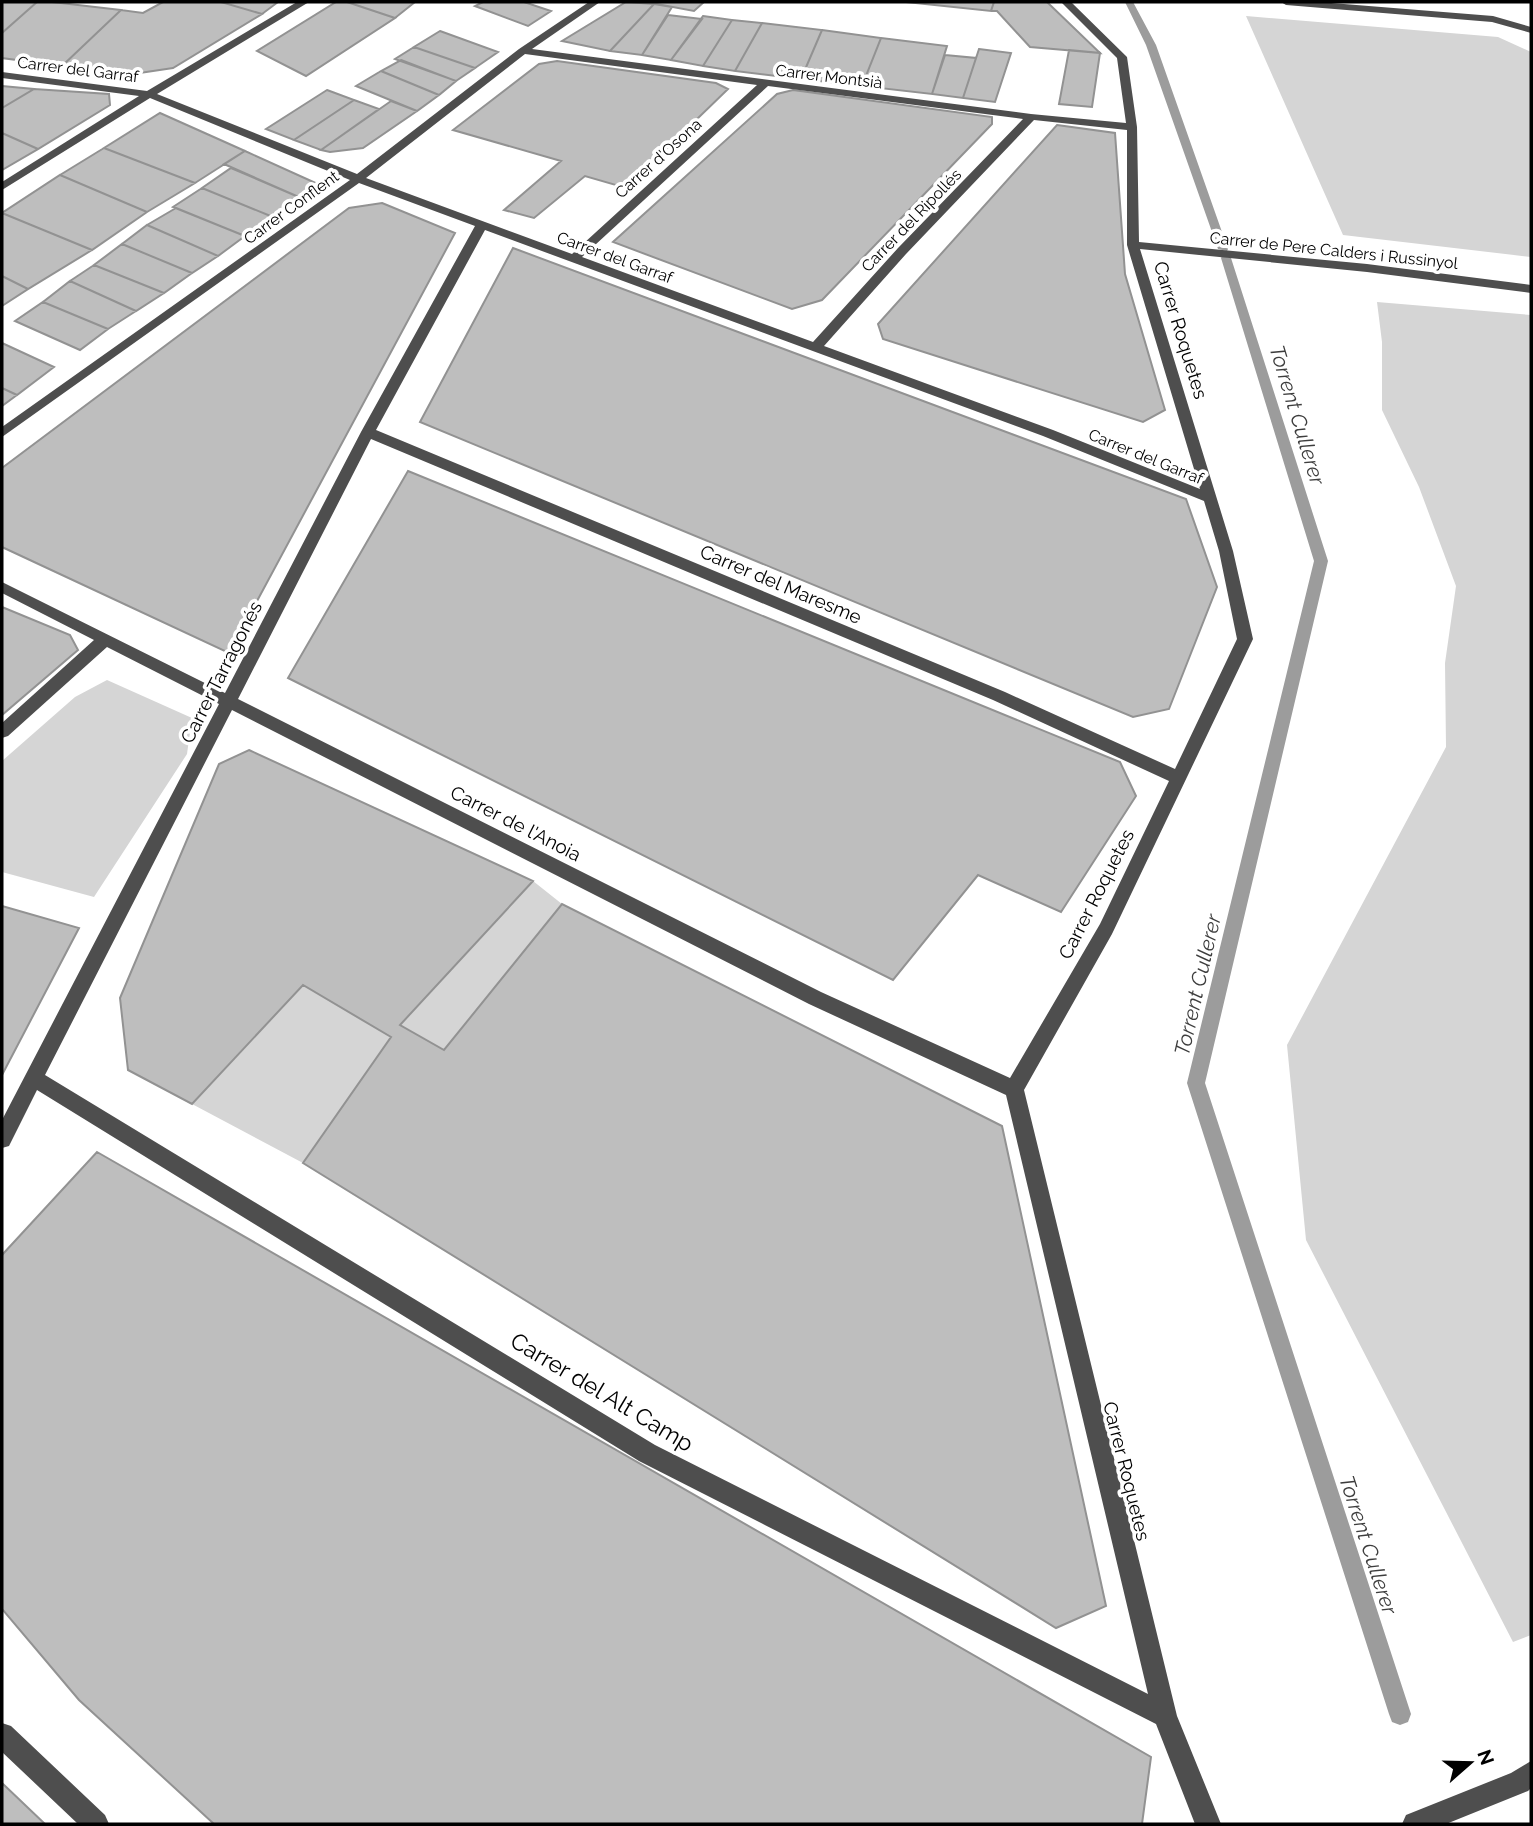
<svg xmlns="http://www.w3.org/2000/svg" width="1533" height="1826" font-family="Raleway,sans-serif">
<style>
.green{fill:#d5d5d5}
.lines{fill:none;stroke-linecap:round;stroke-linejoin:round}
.stream{fill:#9c9c9c;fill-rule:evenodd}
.building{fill:#bebebe;stroke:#929292;stroke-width:2}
.minor{fill:#4e4e4e;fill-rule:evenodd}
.labels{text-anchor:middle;stroke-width:7;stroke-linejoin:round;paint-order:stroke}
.far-street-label{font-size:16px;fill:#000;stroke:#fff}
.street-label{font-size:19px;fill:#000;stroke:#fff}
.water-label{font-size:21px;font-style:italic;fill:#3d3d3d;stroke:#fff}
.near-street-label{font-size:23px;fill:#000;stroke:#fff}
</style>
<rect width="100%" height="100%" fill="#fff"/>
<path class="green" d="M1246,16L1498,37L1531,52V257L1343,235Z
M1377,302L1531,315V1635L1513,1642L1306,1240L1287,1045L1446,747L1445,663L1456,586L1419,487L1382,410V342Z
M107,680L192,718L187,754L94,897L2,872V761L75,697Z
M533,881L562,904L444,1050L400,1025Z
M303,985L391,1037L303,1163L192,1104Z"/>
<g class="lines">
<path class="stream" d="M1125,2H1133L1156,45L1228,249L1227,251L1218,249L1146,45Z
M1222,256L1231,258L1328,561L1205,1083L1411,1714L1408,1722L1400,1725L1392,1722L1389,1714L1187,1083L1314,561L1221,258Z"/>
</g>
<path class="building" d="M2,2H37L2,33Z
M37,2H52L121,10L62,66L2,58V33Z
M163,2H221L262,14L173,68L133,74L62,66L121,10L143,13Z
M221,2H278L262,14Z
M336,2H347L395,18L306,76L257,51Z
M347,2H415L395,18Z
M483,2H524L551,11L528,26L475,6Z
M626,2L654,4L610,51L562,41Z
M646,2H704L694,11Z
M906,2H994L991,11Z
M994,2H1047L1100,53L1030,47L997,11H991Z
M654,4L672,7L642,55L610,51Z
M668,15L702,19L671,60L642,55Z
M703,16L732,20L703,66L671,60Z
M732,20L762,23L735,71L703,66Z
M762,23L822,30L801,79L735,71Z
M822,30L881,38L862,86L801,79Z
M440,31L498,52L475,68L414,47Z
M881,38L947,46L932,94L862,86Z
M414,47L475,68L456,81L395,59Z
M979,49L1011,53L995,102L963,98Z
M1069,50L1100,53L1092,107L1059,104Z
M945,55L976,58L963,98L932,94Z
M401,60L456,81L439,95L381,71Z
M557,61L716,83L728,89L626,188L585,176L534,218L504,210L561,161L453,130L539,64Z
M381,71L439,95L417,111L356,86Z
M2,86L34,89L2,108Z
M34,89L109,94L110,105L38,149L2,133V108Z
M327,90L354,100L294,140L266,129Z
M793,90L992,117V124L822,300L792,309L613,242L777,94Z
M354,100L379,109L321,150L294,140Z
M391,101L417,111L363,148L330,152L321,150Z
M160,113L245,151L195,183L104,148Z
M1057,125L1115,133L1125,274L1165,410L1143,422L883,339L878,324Z
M2,133L38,149L2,170Z
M104,148L195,183L147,212L60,175Z
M245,151L320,185L301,198L224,164Z
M231,168L301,198L273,217L202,188Z
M60,175L147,212L92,250L2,213Z
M202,188L273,217L245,236L173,207Z
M382,203L455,233L229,653L2,547V468L349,208Z
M176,208L245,236L218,256L147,225Z
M2,213L92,250L28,289L2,276Z
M147,225L218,256L192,273L122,244Z
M122,244L192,273L164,293L94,265Z
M513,248L1186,499L1217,587L1169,709L1133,717L420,422Z
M94,265L164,293L136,311L70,281Z
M2,276L28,289L2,306Z
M70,281L136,311L108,329L43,302Z
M43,302L108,329L80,350L15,321Z
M2,343L54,367L17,395L2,388Z
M2,388L17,395L2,406Z
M408,471L1120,762L1136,796L1061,912L978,875L893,980L288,678Z
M2,607L70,635L78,650L2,715Z
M249,750L533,881L400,1025L444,1050L562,904L1002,1126L1106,1606L1056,1628L303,1163L391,1037L303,985L192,1104L128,1070L120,998L219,764Z
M2,906L79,928L2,1075Z
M97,1152L1151,1757L1142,1824H214L79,1700L2,1609V1255Z
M2,1783L45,1824H2Z"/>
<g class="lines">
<path class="minor" d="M297,2H309L157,94L357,174L519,49L589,2H600L532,49L1031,114L1126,123L1117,58L1061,2H1071L1127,57L1137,127L1139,242L1367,264L1531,285V293L1367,272L1140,249L1233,551L1253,639L1112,934L1024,1090L1177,1716L1221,1824H1195L1156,1724L639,1461L37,1090L9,1146L2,1148V1120L219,704L107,647L8,736L2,738V723L94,640L2,593V582L225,693L361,432L475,226L359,183L2,437V427L350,180L150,98L2,190V182L139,96L2,78V72L147,91ZM525,54L757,85L572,254L366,178ZM768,86L1023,119L898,248L813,342L582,257ZM1034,120L1127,130V245L1200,489L1053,430L824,346L906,254ZM485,230L1043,436L1204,501L1219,551L1237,639L1175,769L1005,692L376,430ZM371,439L993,700L1169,781L1100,924L1010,1078L821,992L238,699ZM232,710L809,1004L1006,1095L1148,1694L655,1445L45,1075Z
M1281,2H1319L1493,16L1531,27V33L1492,22L1286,5Z
M2,1723L11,1726L105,1815L109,1824H78L2,1752Z
M1531,1761V1788L1528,1791L1446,1824H1402L1406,1815L1511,1773Z"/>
</g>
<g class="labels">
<g class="far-street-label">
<text transform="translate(78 69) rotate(7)" y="6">Carrer del Garraf</text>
<text transform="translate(829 76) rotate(7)" y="6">Carrer Montsià</text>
<text transform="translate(658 158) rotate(-42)" y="6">Carrer d'Osona</text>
<text transform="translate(291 207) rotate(-36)" y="6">Carrer Conflent</text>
<text transform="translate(911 220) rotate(-46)" y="6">Carrer del Ripollés</text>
<text transform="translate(1334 250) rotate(6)" y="6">Carrer de Pere Calders i Russinyol</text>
<text transform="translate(615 257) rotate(20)" y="6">Carrer del Garraf</text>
<text transform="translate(1146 456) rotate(22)" y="6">Carrer del Garraf</text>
</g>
<g class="street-label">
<text transform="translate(1181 330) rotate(73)" y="7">Carrer Roquetes</text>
<text transform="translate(781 584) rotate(23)" y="7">Carrer del Maresme</text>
<text transform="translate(221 672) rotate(-63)" y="7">Carrer Tarragonés</text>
<text transform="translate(516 823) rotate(27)" y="7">Carrer de l'Anoia</text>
<text transform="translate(1096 894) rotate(-63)" y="7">Carrer Roquetes</text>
<text transform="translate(1127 1471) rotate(76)" y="7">Carrer Roquetes</text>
</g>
<g class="water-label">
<text transform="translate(1297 415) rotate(73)" y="7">Torrent Cullerer</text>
<text transform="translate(1198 985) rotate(-77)" y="7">Torrent Cullerer</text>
<text transform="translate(1368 1545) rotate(72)" y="7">Torrent Cullerer</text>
</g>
<g class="near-street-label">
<text transform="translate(602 1392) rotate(31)" y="8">Carrer del Alt Camp</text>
</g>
</g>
<rect width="1533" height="1826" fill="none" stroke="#000000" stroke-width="7"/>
<g transform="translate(1470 1763) rotate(70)" stroke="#ffffff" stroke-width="5" paint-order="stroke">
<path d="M0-5L12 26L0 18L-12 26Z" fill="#000000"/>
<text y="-10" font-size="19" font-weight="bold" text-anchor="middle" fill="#000000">N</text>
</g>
</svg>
